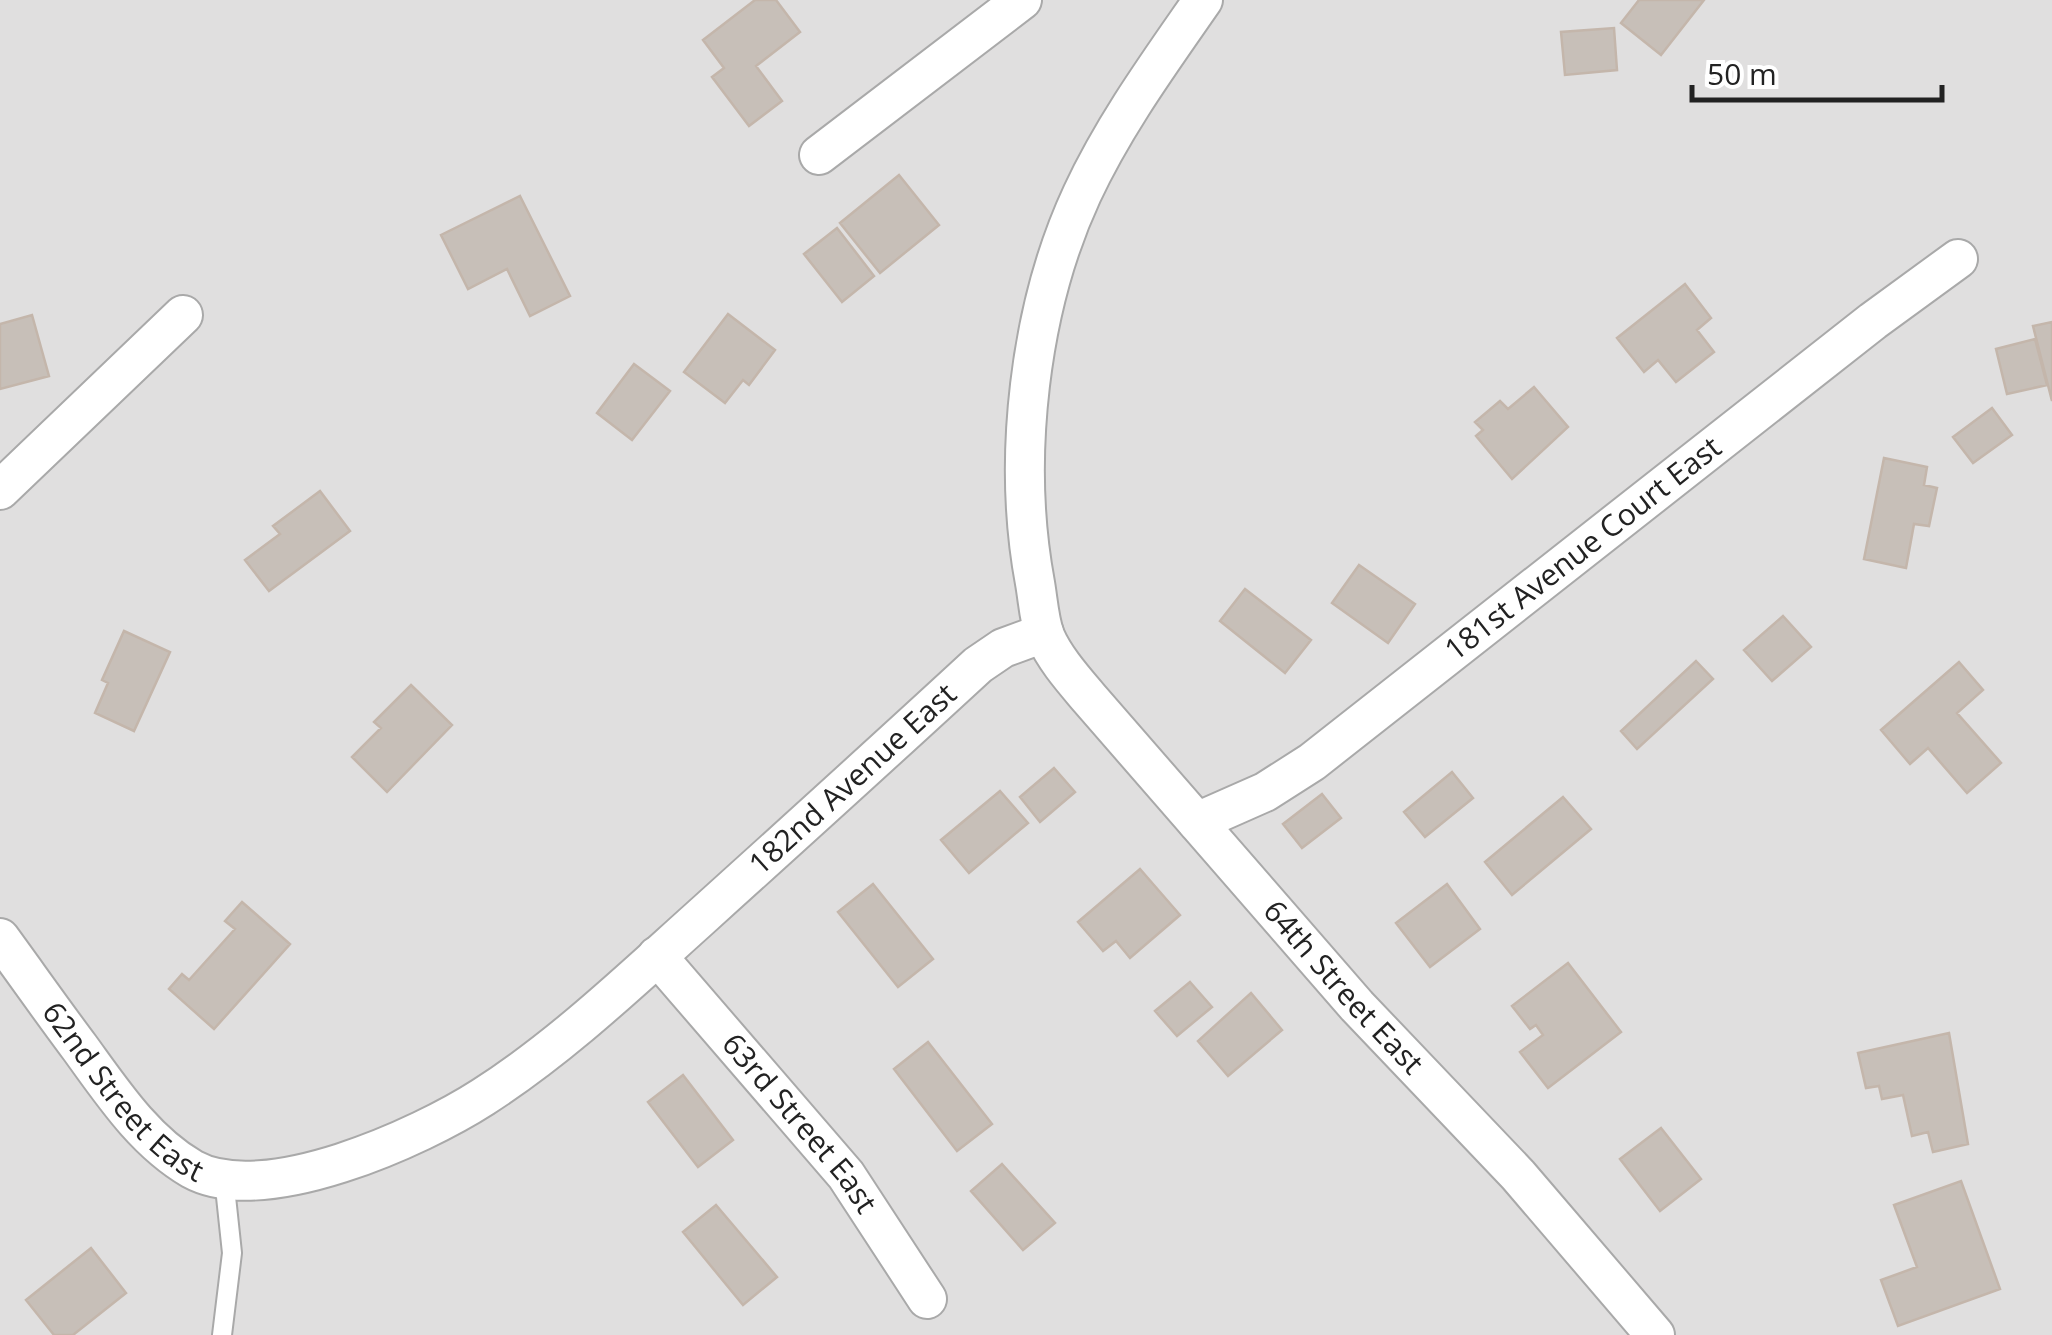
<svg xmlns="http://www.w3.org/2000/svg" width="2052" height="1335" font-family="'Open Sans',sans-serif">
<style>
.residential{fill:#e0dfdf}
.building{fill:#c7bfb8;stroke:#c4b6ab;stroke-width:2.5}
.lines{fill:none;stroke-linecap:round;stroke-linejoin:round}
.service-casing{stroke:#a9a9a9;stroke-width:22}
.minor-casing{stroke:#a9a9a9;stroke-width:42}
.service{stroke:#fff;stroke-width:18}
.minor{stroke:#fff;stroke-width:38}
.labels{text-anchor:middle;stroke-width:8;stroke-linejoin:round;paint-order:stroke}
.street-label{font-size:30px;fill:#222;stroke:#fff}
</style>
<rect width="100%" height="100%" fill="#f2efe9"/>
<path class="residential" d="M0,0H2052V1335H0Z"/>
<path class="building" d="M755,0H776L800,32L756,66L782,101L749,126L712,77L724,68L703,40Z
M1639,0H1704L1661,55L1621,23Z
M1614,28L1617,70L1565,75L1561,32Z
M899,175L939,225L880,273L840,223Z
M520,196L570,296L530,316L507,269L468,289L441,235Z
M837,228L874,276L842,302L804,254Z
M1685,284L1711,318L1697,330L1714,352L1676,382L1658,360L1644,372L1617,338Z
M728,314L775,350L749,385L743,380L725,403L684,372Z
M32,315L49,376L0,389V324Z
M2052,322V401L2033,326Z
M2035,339L2047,385L2007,394L1996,349Z
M634,364L670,391L632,440L597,413Z
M1534,387L1568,427L1512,479L1476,436L1483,430L1475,422L1500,401L1508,409Z
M1992,408L2012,435L1973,463L1953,437Z
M1884,458L1927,467L1924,485L1937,488L1929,526L1914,524L1906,568L1864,559Z
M320,491L350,531L269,591L245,560L280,534L273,526Z
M1359,565L1415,604L1388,643L1332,603Z
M1245,589L1311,640L1285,673L1220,621Z
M1783,616L1811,647L1772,681L1744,650Z
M124,631L170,652L134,731L95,713L108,683L102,680Z
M1696,661L1713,679L1637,749L1621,731Z
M1959,662L1983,690L1957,713L2001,763L1967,793L1928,748L1910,764L1881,730Z
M411,685L452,725L387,792L352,757L381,728L374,722Z
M1054,768L1075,792L1040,822L1020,797Z
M1452,772L1473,798L1425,837L1404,812Z
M1000,791L1028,823L969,873L941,840Z
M1322,794L1341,818L1302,848L1283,824Z
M1563,797L1591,829L1512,895L1485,862Z
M1140,869L1180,915L1130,958L1116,941L1103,951L1078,922Z
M873,884L933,959L898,987L838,912Z
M1447,884L1480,929L1430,967L1396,923Z
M242,902L290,944L214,1029L169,989L182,974L189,980L235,929L225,921Z
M1568,963L1621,1032L1548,1088L1520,1052L1543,1035L1536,1025L1530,1029L1512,1006Z
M1190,982L1212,1007L1177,1036L1155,1011Z
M1251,993L1282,1030L1228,1076L1198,1041Z
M1949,1033L1968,1144L1933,1152L1928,1132L1912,1136L1903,1095L1882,1099L1879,1086L1866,1088L1858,1053Z
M928,1042L992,1124L957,1151L894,1069Z
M683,1075L733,1140L698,1167L648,1102Z
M1661,1128L1701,1179L1660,1211L1620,1159Z
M1002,1164L1055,1223L1023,1250L971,1191Z
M1961,1181L2000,1289L1898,1326L1881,1280L1917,1267L1894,1205Z
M716,1205L777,1277L743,1305L683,1232Z
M91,1248L126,1293L73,1335H54L26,1300Z"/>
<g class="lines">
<g class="service-casing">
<path id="service" d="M222,1335L232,1253L224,1178"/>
</g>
<g class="minor-casing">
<g id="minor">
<path id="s1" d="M1203,0C1160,62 1114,125 1082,194C1029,308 1012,460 1035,583C1038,600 1039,620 1045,636C1055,659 1073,679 1089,698L1357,1006L1518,1175L1655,1335"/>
<path d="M819,155L1022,0"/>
<path d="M0,490L183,315"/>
<path id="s2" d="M1197,822L1265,792L1312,762L1873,321L1958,259"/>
<path id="s3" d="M0,938C27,975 53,1012 80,1048C112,1092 144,1141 192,1169C264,1209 421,1137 483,1097C561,1047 630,981 699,919C792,835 886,750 978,665L1003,648L1044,633"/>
<path id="s4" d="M657,956L846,1175L927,1299"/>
</g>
</g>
<use href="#service" class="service"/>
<use href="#minor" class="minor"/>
</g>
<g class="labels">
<g class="street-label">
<text dy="10" stroke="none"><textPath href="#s2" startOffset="475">181st Avenue Court East</textPath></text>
<text dy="10" stroke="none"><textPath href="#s3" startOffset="1100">182nd Avenue East</textPath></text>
<text dy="10" stroke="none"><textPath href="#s1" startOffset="1142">64th Street East</textPath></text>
<text dy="10" stroke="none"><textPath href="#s3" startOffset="198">62nd Street East</textPath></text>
<text dy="10" stroke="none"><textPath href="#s4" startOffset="220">63rd Street East</textPath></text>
</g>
</g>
<path d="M1692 85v15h250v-15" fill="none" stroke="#222222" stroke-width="5"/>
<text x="1707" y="85" font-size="30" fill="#222222" stroke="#ffffff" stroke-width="8" paint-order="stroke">50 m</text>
</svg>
